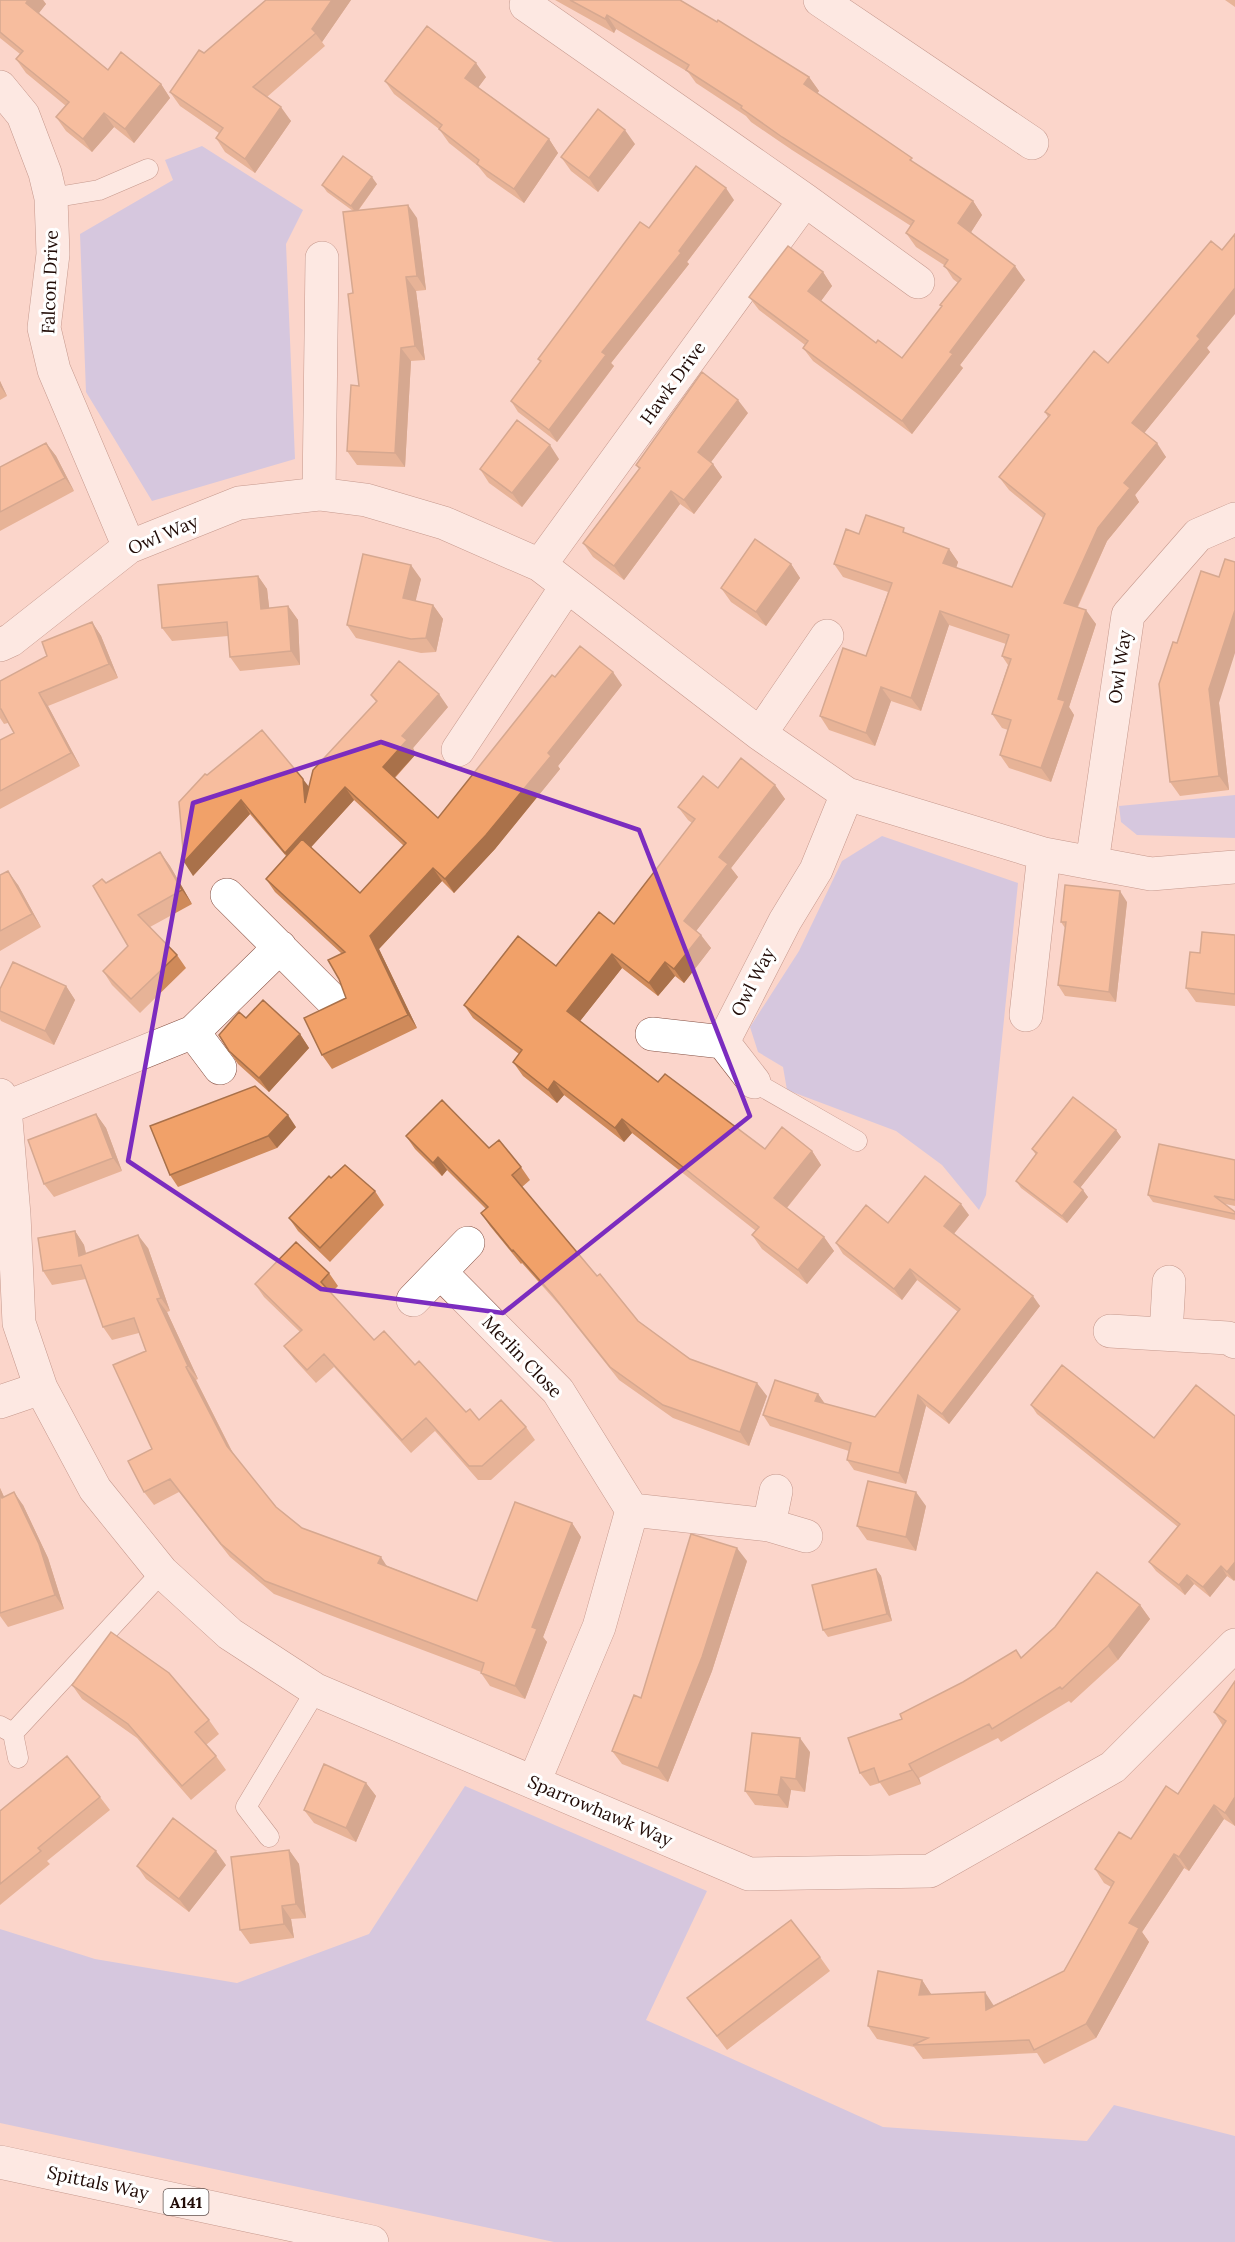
<svg xmlns="http://www.w3.org/2000/svg" width="1235" height="2242" font-family="Lora,serif">
<style>
.green{fill:#a9b7f5}
.lines{fill:none;stroke-linecap:round;stroke-linejoin:round}
.lane-casing{stroke:#855043;stroke-width:21}
.street-casing{stroke:#855043;stroke-width:34}
.highway-casing{stroke:#855043;stroke-width:34}
.lane{stroke:#fff;stroke-width:20}
.street{stroke:#fff;stroke-width:33}
.highway{stroke:#fff;stroke-width:33}
.wall{fill:#cf8a5a;fill-rule:evenodd}
.shaded-wall{fill:#a9714a}
.building{fill:#f1a169;stroke:#a9714a;stroke-width:1.5}
.marked{fill:none;stroke:#7b2cbf;stroke-width:4.5;stroke-linejoin:round}
.labels{text-anchor:middle;stroke-width:6;stroke-linejoin:round;paint-order:stroke}
.shield{fill:#fff;stroke:#635451;stroke-width:1.5}
.shield-label{font-size:16px;font-weight:bold;fill:#200b06}
.street-label{font-size:18px;fill:#200b06;stroke:#fff}
</style>
<rect width="100%" height="100%" fill="#fbd5cb"/>
<path class="green" d="M202,146L303,210L286,244L295,459L152,501L86,392L80,234L173,180L165,160Z
M1235,795V838L1137,835L1121,822L1119,806Z
M882,836L1018,883L986,1195L979,1210L942,1165L896,1131L787,1090L783,1067L758,1052L750,1027L799,951L842,861Z
M465,1786L707,1891L646,2020L883,2127L1087,2141L1114,2105L1235,2136V2242H554L0,2123V1929L95,1959L237,1983L369,1934Z"/>
<g class="lines">
<g class="lane-casing">
<path id="lane" d="M51,198L99,190L148,169
M754,1082L857,1141
M0,1726L13,1733L18,1758
M13,1733L162,1572
M269,1837L246,1807L316,1690"/>
</g>
<g class="street-casing">
<path id="street" d="M820,0L1032,143
M526,5L805,200L918,282
M0,87L23,115L45,173L51,198L53,254L44,328L54,370L129,547
M319,494L322,258
M540,565L805,200
M0,645L11,640L129,547L239,503L319,494L366,500L444,523L540,565L760,734L847,794L1044,854L1092,863L1151,874L1235,867
M760,734L827,636
M458,750L567,586
M1092,863L1128,615L1198,535L1235,519
M227,895L330,998
M1026,1015L1044,854
M193,1032L220,1068
M652,1034L723,1042
M754,1082L723,1042L785,921L816,870L847,794
M0,1095L5,1108L14,1215L19,1323L41,1388L95,1489L162,1572L230,1634L316,1690L749,1874L930,1871L1113,1767L1235,1645
M5,1108L193,1032L280,947
M441,1273L558,1391L632,1510L769,1525L806,1536
M413,1300L468,1243
M1110,1331L1228,1338L1235,1342
M1166,1334L1169,1282
M0,1402L41,1388
M769,1525L776,1491
M534,1782L599,1627L632,1510"/>
</g>
<g class="highway-casing">
<path id="highway" d="M0,2162L372,2242"/>
</g>
<use href="#lane" class="lane"/>
<use href="#street" class="street"/>
<use href="#highway" class="highway"/>
</g>
<path class="wall" d="M0,0H43L46,4L38,13L108,70L161,84L170,98L134,143L114,127L92,152L66,131L56,117L66,106L26,73L16,59L20,54L0,38Z
M266,0H351L322,42L325,46L267,97L291,121L255,173L225,152L216,138L219,133L180,106L170,92L204,53Z
M555,0H680L809,77L819,91L817,93L916,164L973,201L982,215L971,232L1025,280L960,365L963,368L912,434L813,361L803,348L805,345L759,310L749,297L823,272L832,286L821,301L876,343L902,358L942,307L940,305L958,283L953,279L944,265L916,247L906,233L911,226L792,150L751,122L746,116L696,83L688,72L616,29L614,33Z
M1225,0H1235V7Z
M486,77L478,87L549,139L558,153L524,203L487,177L478,166L449,143L439,129L394,94L385,81Z
M635,144L598,192L571,171L561,157Z
M377,184L358,211L417,218L426,290L416,291L425,360L411,361L405,467L357,465L347,451L359,386L353,293V211L327,192L322,185Z
M734,200L687,262L689,264L611,363L614,366L557,442L518,412L511,401L540,362L538,359L649,228Z
M1207,348L1210,352L1144,433L1166,457L1135,495L1139,502L1107,541L1078,607L1096,624L1069,707L1074,715L1051,782L1009,768L1000,755L1008,730L1002,728L992,714L1008,665L1002,656L1006,644L949,625L921,711L891,701L875,746L829,730L820,716L866,656L888,592L843,577L834,564L859,534H909L949,549L958,562L956,568L1012,587L1043,518L1009,490L999,477L1048,417L1045,412L1108,363Z
M0,381L7,396L0,400Z
M748,413L711,462L722,477L694,514L680,504L624,580L593,557L583,543L639,469L636,465Z
M46,443L56,456L74,491L0,531V467Z
M559,459L522,507L489,483L480,469Z
M791,564L800,578L766,626L731,602L721,588Z
M258,576L267,589L269,608L288,606L298,620L300,665L240,671L230,657L228,636L172,641L162,628Z
M421,579L415,601L433,605L443,619L436,652L421,653L356,638L347,625Z
M92,622L101,636L118,678L48,706L80,766L0,809V740L14,733L8,723L4,724L0,718V681L47,656Z
M1177,643L1219,703L1229,790L1180,796L1170,782Z
M555,677L622,685L558,766L560,769L495,849L454,893L442,881L379,949L417,1028L332,1069L322,1055L346,998L341,953L275,892L266,879L286,856L250,814L193,876L207,775L309,787L376,702L371,695L448,707L413,748L416,754L395,778L438,818ZM354,800L404,846L360,893L311,847Z
M775,785L785,799L731,868L738,877L696,931L711,948L684,983L675,976L658,996L622,968L580,1021L658,1082L765,1149L812,1151L821,1165L787,1208L824,1237L834,1251L807,1284L762,1249L752,1235L756,1231L632,1133L624,1142L564,1095L557,1103L523,1076L513,1062L519,1054L473,1018L464,1005L556,966L614,924L692,823L688,820L678,807L718,788Z
M160,852L170,866L192,904L150,927L177,955L186,968L140,1013L112,985L103,971L128,946L106,883Z
M0,875L18,885L41,927L0,951Z
M1127,902L1116,1002L1065,996L1058,985L1065,928L1061,922Z
M1235,935V1006L1196,1002L1186,988L1200,953Z
M66,986L75,1000L54,1045L1,1021L0,1019V989Z
M246,1018L300,1034L309,1048L269,1092L238,1064L229,1051Z
M96,1114L106,1128L122,1171L54,1197L44,1184Z
M150,1126L296,1127L277,1148L178,1187L170,1175Z
M1116,1130L1121,1137L1080,1188L1088,1197L1067,1223L1021,1188L1016,1181L1036,1155L1032,1149Z
M406,1136L489,1148L521,1167L530,1180L522,1187L597,1276L638,1321L690,1359L767,1396L749,1446L673,1418L619,1380L561,1307L522,1263L521,1264L490,1226L481,1213L486,1209L447,1170L442,1176L415,1149Z
M1235,1160V1206L1225,1204L1235,1212V1220L1153,1202L1148,1195Z
M331,1178L375,1191L384,1205L330,1262L298,1231L289,1218Z
M969,1215L954,1234L1040,1306L949,1424L926,1406L906,1484L854,1470L847,1460L849,1451L770,1426L763,1415L818,1394L825,1404L875,1417L958,1312L917,1280L902,1300L843,1254L836,1243L888,1223Z
M75,1231L84,1245L86,1253L148,1248L170,1311L167,1312L198,1379L196,1380L234,1455L276,1507L302,1528L387,1566L477,1601L572,1523L581,1537L543,1637L547,1642L525,1699L490,1686L481,1673V1672L274,1594L230,1557L179,1492L154,1505L144,1492L152,1449L146,1351L139,1333L112,1340L103,1327L86,1279L52,1285L43,1271Z
M329,1273L338,1286L331,1293L374,1340L415,1365L466,1412L479,1420L526,1427L535,1440L491,1480H478L435,1431L411,1453L334,1367L316,1383L294,1359L284,1346L300,1332L264,1297L255,1284Z
M1031,1405L1154,1438L1234,1581L1227,1576L1210,1597L1194,1584L1185,1595L1156,1571L1149,1562L1178,1527L1037,1414Z
M0,1488L4,1497L23,1505L48,1558L64,1609L8,1627L0,1616Z
M926,1506L916,1551L867,1540L857,1526Z
M747,1561L712,1671L668,1782L622,1764L612,1751L641,1698Z
M876,1569L881,1576L892,1621L828,1637L823,1630Z
M1140,1605L1150,1619L1118,1660L1071,1703L1069,1701L1001,1742L998,1738L919,1778L921,1784L889,1796L880,1783L870,1786L860,1773L902,1719L1022,1658Z
M1235,1681V1826L1224,1819L1189,1871L1184,1868L1142,1932L1149,1942L1096,2038L1044,2064L1037,2053L923,2059L914,2047L877,2039L868,2026L922,1980L931,1994V1995L994,2005L1064,1971L1111,1887L1104,1883L1095,1869L1131,1839L1178,1794L1223,1726L1214,1712Z
M72,1685L209,1720L219,1734L206,1745L216,1756L226,1770L191,1800L137,1738L82,1699Z
M810,1752L805,1792L791,1790L788,1808L755,1805L745,1791Z
M366,1783L376,1796L356,1842L314,1823L304,1810Z
M100,1797L110,1810L47,1861L50,1864L0,1905V1811Z
M289,1850L299,1864L306,1918L291,1919L294,1938L250,1944L240,1930Z
M226,1865L189,1912L146,1879L137,1866Z
M820,1957L830,1971L727,2050L687,1998Z"/>
<path class="shaded-wall" d="M28,0H43L46,4L36,17L26,3Z
M332,0H351L322,42L312,29Z
M607,15L616,29L614,33L605,19Z
M476,63L486,77L475,92L465,78Z
M809,77L819,91L814,98L804,84Z
M161,84L170,98L134,143L125,129Z
M281,107L291,121L255,173L245,159Z
M104,113L114,127L92,152L83,139Z
M625,130L635,144L598,192L589,178Z
M549,139L558,153L524,203L514,189Z
M372,177L377,184L356,213L351,206Z
M726,188L734,200L687,262L689,264L611,363L614,366L557,442L549,430L602,352Z
M973,201L982,215L968,237L958,223Z
M408,205L417,218L426,290L417,276Z
M1015,266L1025,280L960,365L963,368L912,434L902,421L950,352Z
M823,272L832,286L818,305L808,291Z
M406,277L416,291L425,360L415,346Z
M1235,288V314L1207,348L1210,352L1141,437L1132,423L1197,336Z
M401,348L411,361L405,467L395,453Z
M0,381L7,396L0,386Z
M738,400L748,413L708,466L698,452Z
M46,443L56,456L74,491L65,478Z
M1157,443L1166,457L1135,495L1139,502L1107,541L1073,616L1064,603L1098,528L1124,483Z
M550,445L559,459L522,507L512,493Z
M713,464L722,477L694,514L684,500Z
M671,491L680,504L624,580L614,566Z
M949,549L958,562L953,577L943,563Z
M791,564L800,578L766,626L756,612Z
M411,565L421,579L413,612L403,598Z
M258,576L267,589L271,623L261,609Z
M433,605L443,619L436,652L426,638Z
M288,606L298,620L300,665L291,651Z
M1086,610L1096,624L1069,707L1074,715L1051,782L1041,768L1058,699Z
M1235,610V653L1219,703L1229,790L1219,776L1209,689Z
M940,611L949,625L921,711L911,698Z
M92,622L101,636L118,678L109,664Z
M613,672L622,685L558,766L560,769L495,849L454,893L445,879Z
M881,687L891,701L875,746L866,733Z
M39,693L48,706L80,766L71,753Z
M439,694L448,707L413,748L416,754L392,780L383,767L402,736Z
M303,779L313,792L305,803Z
M775,785L785,799L731,868L738,877L693,935L684,921L719,857Z
M345,787L354,800L294,866L285,853Z
M241,800L250,814L193,876L184,862Z
M160,852L170,866L192,904L182,890Z
M433,868L442,881L379,949L417,1028L408,1015L370,936Z
M8,871L18,885L41,927L32,914Z
M1120,891L1127,902L1116,1002L1109,992Z
M701,935L711,948L684,983L674,969Z
M612,954L622,968L577,1025L567,1011Z
M665,962L675,976L658,996L649,983Z
M66,986L75,1000L54,1045L45,1031Z
M300,1034L309,1048L269,1092L259,1078Z
M554,1081L564,1095L557,1103L548,1090Z
M96,1114L106,1128L122,1171L113,1158Z
M288,1115L296,1127L277,1148L268,1136Z
M622,1119L632,1133L624,1142L615,1128Z
M1116,1130L1121,1137L1079,1189L1074,1182Z
M812,1151L821,1165L784,1211L774,1198Z
M438,1157L447,1170L442,1176L433,1163Z
M1083,1190L1088,1197L1067,1223L1062,1216Z
M961,1204L969,1215L951,1237L944,1226Z
M75,1231L84,1245L89,1269L79,1256Z
M138,1235L148,1248L170,1311L161,1298Z
M824,1237L834,1251L807,1284L798,1270Z
M910,1269L917,1280L902,1300L894,1289Z
M1033,1296L1040,1306L949,1424L942,1414Z
M157,1299L167,1312L198,1379L188,1366Z
M186,1367L196,1380L236,1460L227,1446Z
M757,1383L767,1396L749,1446L740,1432Z
M818,1394L825,1404L815,1401Z
M918,1395L926,1406L906,1484L899,1473Z
M0,1488L11,1512L0,1494Z
M14,1492L23,1505L48,1558L64,1609L55,1595Z
M916,1492L926,1506L916,1551L906,1537Z
M572,1523L581,1537L543,1637L547,1642L525,1699L515,1686L532,1627Z
M737,1548L747,1561L712,1671L668,1782L658,1768Z
M381,1557L390,1571L378,1563Z
M1235,1562V1580L1234,1581L1227,1572Z
M1221,1566L1227,1576L1210,1597L1203,1587Z
M876,1569L881,1576L892,1621L887,1614Z
M1187,1575L1194,1584L1185,1595L1179,1585Z
M1140,1605L1150,1619L1118,1660L1108,1646Z
M800,1738L810,1752L805,1792L796,1779Z
M909,1764L919,1778L921,1784L912,1770Z
M781,1777L791,1790L788,1808L778,1795Z
M366,1783L376,1796L356,1842L346,1828Z
M1235,1797V1826L1225,1813Z
M1214,1805L1224,1819L1189,1871L1179,1857Z
M289,1850L299,1864L306,1918L296,1904Z
M216,1851L226,1865L189,1912L179,1899Z
M1174,1854L1184,1868L1142,1932L1149,1942L1096,2038L1086,2024L1129,1923Z
M282,1906L291,1919L294,1938L284,1924Z
M922,1980L931,1994L928,2009L919,1995Z
M985,1992L994,2006L986,2010Z"/>
<path class="building" d="M0,0H28L26,3L108,70L121,52L161,84L125,129L104,113L83,139L56,117L69,102L16,59L23,51L0,32Z
M266,0H332L312,29L316,33L253,87L281,107L245,159L216,138L223,128L170,92L199,50L204,53Z
M570,0H680L717,22L718,20L809,77L804,84L912,158L910,160L973,201L958,223L1015,266L950,352L953,354L902,421L803,348L808,341L749,297L788,246L823,272L808,291L876,343L878,340L902,358L942,306L940,305L961,279L944,266L948,260L906,233L914,221L782,137L741,108L742,106L686,70L689,65L607,15L605,19Z
M427,26L476,63L465,78L549,139L514,189L477,164L479,160L439,129L442,125L385,81Z
M598,109L625,130L589,178L561,157Z
M343,156L372,177L351,206L322,185Z
M696,166L726,188L679,251L681,253L602,352L606,355L549,430L511,401L541,361L538,359L640,222L649,228Z
M408,205L417,276L406,277L415,346L401,348L395,453L347,451L351,385L359,386L348,294L353,293L343,212Z
M1235,234V288L1197,336L1200,339L1132,423L1157,443L1124,483L1130,488L1098,528L1064,603L1086,610L1058,699L1065,701L1041,768L1000,755L1011,720L992,714L1011,659L1002,656L1009,635L940,611L911,698L881,687L866,733L820,716L843,648L866,656L892,583L834,564L846,529L859,534L866,515L904,528L903,532L949,549L943,563L1012,587L1045,514L999,477L1050,415L1045,412L1094,351L1108,363L1211,241L1222,250Z
M702,372L738,400L698,452L713,464L684,500L671,491L614,566L583,543L640,468L636,465Z
M517,420L550,445L512,493L480,469Z
M46,443L65,478L0,512V467Z
M755,539L791,564L756,612L721,588Z
M363,554L411,565L403,598L433,605L426,638L411,639L347,625Z
M1225,559L1235,562V610L1209,689L1219,776L1170,782L1159,684L1173,642L1177,643L1201,571L1219,577Z
M258,576L261,609L288,606L291,651L230,657L227,622L162,628L158,585Z
M92,622L109,664L39,693L71,753L0,791V740L14,733L1,709H0V681L47,656L42,642Z
M580,646L613,672L548,753L551,756L486,835L445,879L433,868L370,936L408,1015L322,1055L304,1018L346,998L339,979L328,960L345,952L266,879L302,839L360,893L406,843L345,787L285,853L241,800L184,862L179,802L205,774L207,775L262,730L303,779L305,803L313,770L377,701L371,695L399,661L439,694L402,736L407,740L383,767L438,818L552,675L555,677Z
M741,758L775,785L719,857L728,864L684,921L701,935L674,969L665,962L649,983L612,954L567,1011L658,1082L665,1074L765,1149L782,1127L812,1151L774,1198L824,1237L798,1270L752,1235L759,1227L622,1119L615,1128L554,1081L548,1090L513,1062L522,1050L464,1005L518,936L556,966L599,912L614,924L695,819L678,807L703,776L718,788Z
M160,852L182,890L138,915L177,955L131,999L103,971L128,946L93,886L102,879L106,883Z
M8,871L32,914L0,931V875Z
M1065,885L1120,891L1109,992L1058,985L1066,922H1061Z
M1202,932L1235,935V994L1186,988L1190,952L1200,953Z
M13,962L66,986L45,1031L0,1011V989Z
M263,1000L300,1034L259,1078L229,1051L219,1035L239,1012L246,1018Z
M255,1086L288,1115L268,1136L170,1175L150,1126Z
M1073,1097L1116,1130L1074,1182L1083,1190L1062,1216L1016,1181L1037,1153L1032,1149Z
M442,1100L489,1148L499,1140L521,1167L512,1175L597,1276L600,1274L638,1321L690,1359L757,1383L740,1432L663,1405L610,1367L552,1294L513,1250L512,1251L481,1213L488,1207L438,1157L433,1163L406,1136Z
M96,1114L113,1158L44,1184L28,1140Z
M1159,1144L1235,1160V1200L1214,1196L1235,1212V1214L1148,1195Z
M345,1165L375,1191L320,1248L289,1218L329,1176L331,1178Z
M925,1176L961,1204L944,1226L1033,1296L942,1414L918,1395L899,1473L847,1460L851,1443L763,1415L775,1380L818,1394L815,1401L875,1417L960,1309L910,1269L894,1289L836,1243L866,1205L888,1223Z
M75,1231L79,1256L138,1235L161,1298L157,1299L188,1366L186,1367L227,1446L276,1507L302,1528L381,1557L378,1563L477,1601L515,1502L572,1523L532,1627L537,1629L515,1686L481,1673L484,1663L265,1581L221,1544L170,1479L144,1492L128,1461L152,1449L113,1365L146,1351L134,1318L103,1327L81,1265L43,1271L38,1238Z
M296,1242L329,1273L321,1282L374,1340L384,1331L415,1365L419,1361L466,1412L470,1409L479,1420L501,1400L526,1427L482,1466H469L426,1418L402,1440L324,1354L307,1370L284,1346L302,1330L255,1284Z
M1062,1365L1154,1438L1196,1385L1235,1416V1562L1227,1572L1221,1566L1203,1587L1187,1575L1179,1585L1149,1562L1180,1524L1031,1405Z
M868,1481L916,1492L906,1537L857,1526Z
M14,1492L39,1544L55,1595L0,1613V1494L2,1498Z
M691,1534L737,1548L702,1657L658,1768L612,1751L634,1695L641,1698Z
M876,1569L887,1614L823,1630L812,1585Z
M1097,1572L1140,1605L1108,1646L1062,1689L1060,1687L992,1729L989,1724L909,1764L912,1770L879,1782L874,1768L860,1773L848,1738L902,1719L900,1714L963,1682L1016,1650L1021,1658L1055,1627Z
M111,1632L169,1673L209,1720L195,1732L216,1756L182,1786L128,1724L72,1685Z
M1235,1681V1797L1225,1813L1214,1805L1179,1857L1174,1854L1129,1923L1139,1928L1086,2024L1034,2050L1029,2040L913,2045L928,2038L868,2026L878,1971L922,1980L919,1995L985,1992L986,2010L1064,1971L1114,1882L1095,1869L1119,1832L1131,1839L1166,1786L1178,1794L1226,1721L1214,1712Z
M752,1733L800,1738L796,1779L781,1777L778,1795L745,1791Z
M67,1756L100,1797L38,1848L41,1851L0,1884V1811Z
M324,1764L366,1783L346,1828L304,1810Z
M173,1818L216,1851L179,1899L137,1866Z
M289,1850L296,1904L282,1906L284,1924L240,1930L231,1857Z
M791,1920L820,1957L717,2036L687,1998Z"/>
<path d="M0 0H1235V2242H0ZM381,742L639,830L750,1116L503,1313L321,1289L128,1161L193,803Z" fill="#fbd5cb" fill-opacity=".55" fill-rule="evenodd"/>
<path class="marked" d="M381,742L639,830L750,1116L503,1313L321,1289L128,1161L193,803Z"/>
<g class="labels">
<rect class="shield" x="163.5" y="2189" width="45" height="26" rx="4.5"/>
<g class="shield-label">
<text x="186" y="2208">A141</text>
</g>
<g class="street-label">
<text transform="translate(50 282) rotate(-88)" y="6">Falcon Drive</text>
<text transform="translate(673 383) rotate(-54)" y="6">Hawk Drive</text>
<text transform="translate(163 535) rotate(-23)" y="6">Owl Way</text>
<text transform="translate(1120 667) rotate(-82)" y="6">Owl Way</text>
<text transform="translate(753 982) rotate(-63)" y="6">Owl Way</text>
<text transform="translate(522 1357) rotate(46)" y="6">Merlin Close</text>
<text transform="translate(600 1811) rotate(23)" y="6">Sparrowhawk Way</text>
<text transform="translate(98 2183) rotate(12)" y="6">Spittals Way</text>
</g>
</g>
</svg>
